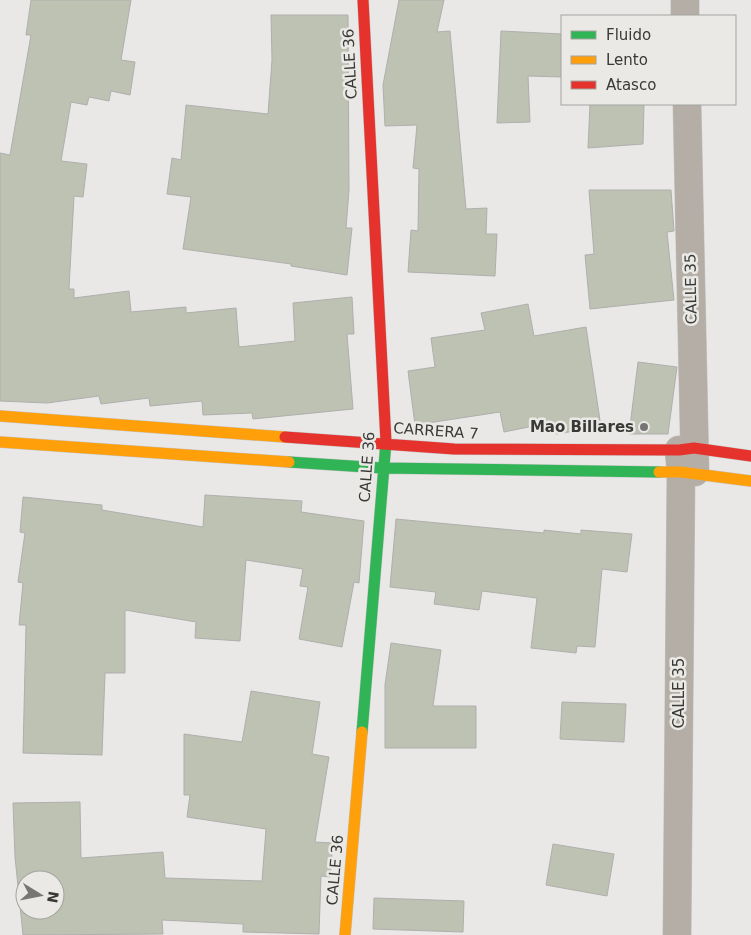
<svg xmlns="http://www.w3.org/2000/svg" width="751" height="935" font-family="'DejaVu Sans',sans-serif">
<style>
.building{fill:#bdc2b2;stroke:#afafad;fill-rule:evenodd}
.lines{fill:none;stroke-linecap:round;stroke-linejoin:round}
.street-casing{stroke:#c5c5c4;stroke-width:29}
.fast-casing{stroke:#c5c5c4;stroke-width:12}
.slow-casing{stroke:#c5c5c4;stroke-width:12}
.jam-casing{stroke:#c5c5c4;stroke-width:12}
.street{stroke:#b5aea7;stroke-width:28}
.fast{stroke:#30b455;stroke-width:11}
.slow{stroke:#ff9f0a;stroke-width:11}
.jam{stroke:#e5322d;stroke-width:11}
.poi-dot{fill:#777674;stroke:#eae9e5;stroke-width:2}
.labels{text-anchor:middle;stroke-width:5;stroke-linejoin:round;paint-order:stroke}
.street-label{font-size:15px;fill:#393937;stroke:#eae9e5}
.poi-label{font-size:15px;font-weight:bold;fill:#393937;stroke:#eae9e5;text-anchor:end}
</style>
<rect width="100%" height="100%" fill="#e9e8e6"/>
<path class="building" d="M31,0H131L121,60L135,62L130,95L111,91L109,101L89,97L87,105L71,102L61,161L87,164L83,197L74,196L69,289H74V298L129,291L131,312L186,307V313L236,308L239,347L295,341L293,303L352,297L354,334H347L353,409L253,419L252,413L203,415L202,401L150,406L149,398L101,404L99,396L47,403L0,401V153L10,155L31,35H26Z
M399,0H444L437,32L450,31L466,209L487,208L486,234H497L495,276L408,272L411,230L418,231L419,169L413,168L417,125L385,126L383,85Z
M271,15H348L349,190L346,228H352L347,275L291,266V264L183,249L191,197L167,194L172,158L181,160L186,105L268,114L272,60Z
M501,31L562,34V77L528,76L530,122L497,123Z
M590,104H644L643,144L588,148Z
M589,190H671L674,231L667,232L674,300L590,309L585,255L594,254Z
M528,304L534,336L586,327L601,427L556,434L554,422L504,432L500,412L415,425L408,371L435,367L431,338L485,330L481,313Z
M638,362L677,367L668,434H629Z
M205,495L302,501L301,512L364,521L359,583L354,582L342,647L299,639L308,587L300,586L303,569L246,560L240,641L195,638L196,622L125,610V673H105L102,755L23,753L26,625H19L23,583L18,582L25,533L20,532L23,497L102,505V510L203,527Z
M396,519L544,533V530L581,534V530L632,534L627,572L602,569L595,647L577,646L576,653L531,648L537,598L482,591L479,610L434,604L436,592L390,587Z
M391,643L441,650L433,706H476V748H385V685Z
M251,691L320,702L312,754L329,757L315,842L333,843L330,877L321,876L319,934L243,932V924L162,920L163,934L23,935L15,857L13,803L80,802L81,858L163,852L165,878L262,881L266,829L187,817L190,795H184V734L242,742ZM25,880H55V910H25Z
M562,702L626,704L624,742L560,739Z
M553,844L614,854L607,896L546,885Z
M374,898L464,901L463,932L373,929Z"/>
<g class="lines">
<g class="street-casing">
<path id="street" d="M685,0V16
M687,104L695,472
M677,935L681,472L679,450"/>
</g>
<g class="fast-casing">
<path id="fast" d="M289,462L382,468L659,472
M362,732L386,442"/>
</g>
<g class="slow-casing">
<path id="slow" d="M0,416L285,437
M0,442L289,462
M659,472H681L751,481
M345,935L362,732"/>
</g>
<g class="jam-casing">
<path id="jam" d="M363,0L386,442
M285,437L454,449L679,450L694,448L751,456"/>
</g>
<use href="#street" class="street"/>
<use href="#fast" class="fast"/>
<use href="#slow" class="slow"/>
<use href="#jam" class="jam"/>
</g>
<circle class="poi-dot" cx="644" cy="427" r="5"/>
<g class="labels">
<g class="street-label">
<text transform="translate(350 64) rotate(-93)" y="5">CALLE 36</text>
<text transform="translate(691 289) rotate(-91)" y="5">CALLE 35</text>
<text transform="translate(436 431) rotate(4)" y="5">CARRERA 7</text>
<text transform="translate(367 467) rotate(-86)" y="5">CALLE 36</text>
<text transform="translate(679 693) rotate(-90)" y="5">CALLE 35</text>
<text transform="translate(335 870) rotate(-85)" y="5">CALLE 36</text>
</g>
<g class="poi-label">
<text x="634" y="432">Mao Billares</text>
</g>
</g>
<rect x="561" y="15" width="175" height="90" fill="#eae9e5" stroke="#a3a39f"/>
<rect x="571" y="31" width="25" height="8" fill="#30b455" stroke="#a3a39f"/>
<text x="606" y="40" font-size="15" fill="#393937">Fluido</text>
<rect x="571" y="56" width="25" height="8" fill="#ff9f0a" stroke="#a3a39f"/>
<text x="606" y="65" font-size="15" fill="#393937">Lento</text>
<rect x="571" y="81" width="25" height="8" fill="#e5322d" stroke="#a3a39f"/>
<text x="606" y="90" font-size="15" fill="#393937">Atasco</text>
<g transform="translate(40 895) rotate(100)"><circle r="24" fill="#eae9e5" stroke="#a3a39f"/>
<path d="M0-4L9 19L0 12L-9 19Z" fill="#777674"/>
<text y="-8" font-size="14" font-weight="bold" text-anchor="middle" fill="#393937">N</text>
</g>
</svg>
